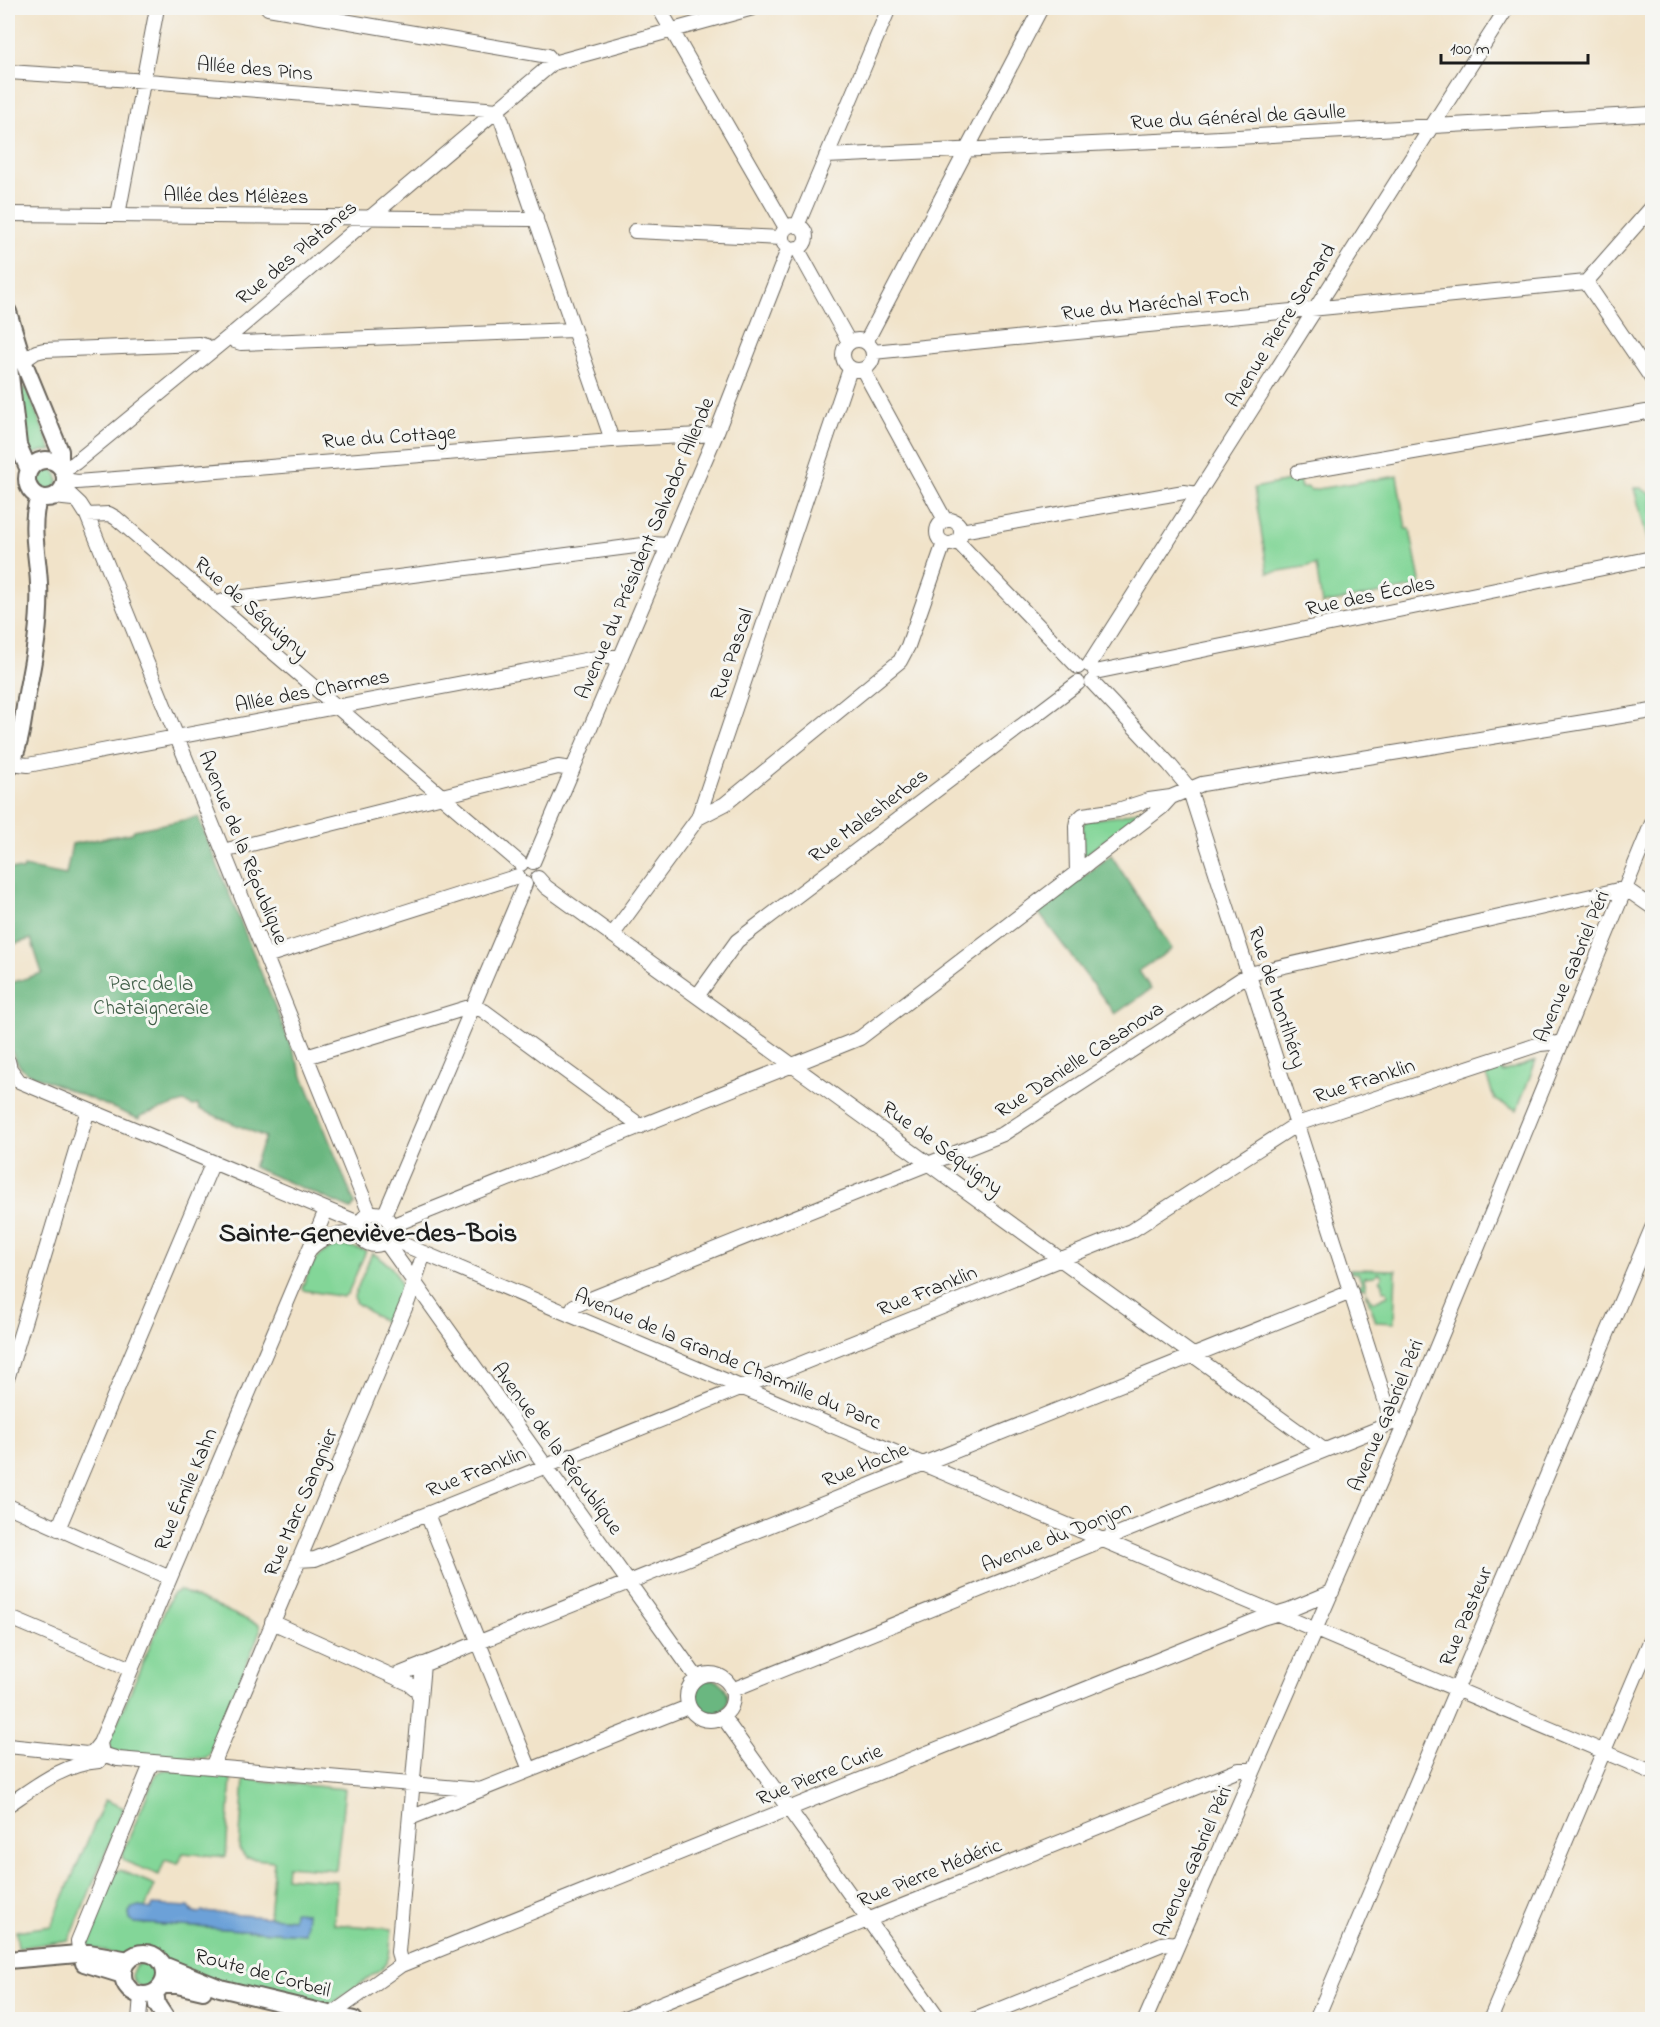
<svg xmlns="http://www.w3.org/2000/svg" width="1660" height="2027" font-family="'Indie Flower',sans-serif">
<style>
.green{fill:#83d698;stroke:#50795a;stroke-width:1.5}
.forest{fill:#6ab780;stroke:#436a4e;stroke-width:1.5}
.water{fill:#6ca1d8;stroke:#445e7a;stroke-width:1.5}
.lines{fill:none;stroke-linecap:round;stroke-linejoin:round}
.minor-casing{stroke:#676259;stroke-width:16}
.major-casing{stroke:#676259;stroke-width:20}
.minor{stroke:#fff;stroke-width:14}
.major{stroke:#fff;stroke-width:16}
.labels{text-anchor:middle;stroke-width:6;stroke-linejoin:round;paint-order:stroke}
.street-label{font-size:21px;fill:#1c1c1c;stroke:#f6f6f2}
.park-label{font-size:21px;fill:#405d47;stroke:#f6f6f2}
.district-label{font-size:27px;font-weight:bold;fill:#1c1c1c;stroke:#f6f6f2}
</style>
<rect width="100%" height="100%" fill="#f6f6f2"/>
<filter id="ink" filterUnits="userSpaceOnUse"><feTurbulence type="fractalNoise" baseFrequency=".0167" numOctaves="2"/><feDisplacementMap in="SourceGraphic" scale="12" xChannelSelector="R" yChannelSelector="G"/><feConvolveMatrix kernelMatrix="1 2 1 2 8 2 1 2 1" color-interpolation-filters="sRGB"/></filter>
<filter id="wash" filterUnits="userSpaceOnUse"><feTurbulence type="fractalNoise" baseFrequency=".008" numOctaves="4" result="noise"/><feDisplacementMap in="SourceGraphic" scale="24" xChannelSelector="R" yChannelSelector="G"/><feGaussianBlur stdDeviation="1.35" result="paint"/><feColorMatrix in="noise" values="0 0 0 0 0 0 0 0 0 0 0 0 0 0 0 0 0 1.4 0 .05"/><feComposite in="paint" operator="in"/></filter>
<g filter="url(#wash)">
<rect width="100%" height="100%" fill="#f1e3c9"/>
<path class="green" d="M26,388L52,451H43L30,455L23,441L18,389Z
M34 480a12 12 0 1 1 24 0a12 12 0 1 1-24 0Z
M1397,476L1406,529H1410L1421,586L1322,604L1316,565L1268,573L1254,488L1299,479L1301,488L1307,487L1311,490Z
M1634,488H1641L1650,494L1652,493V548L1650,549Z
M1147,808L1083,857V825L1086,820L1120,816Z
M1536,1061L1517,1110L1495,1100L1484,1070L1499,1065L1502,1072Z
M337,1247H351L366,1251L348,1293L343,1297L303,1290L302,1288C310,1268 314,1252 337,1247Z
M372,1253C409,1274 404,1292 390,1326L355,1302L354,1296Z
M1350,1269L1396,1270L1394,1323L1376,1322L1367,1296V1293L1373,1302L1388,1295L1387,1291L1383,1290V1283L1380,1280L1382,1277L1381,1274L1378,1273L1375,1276L1364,1277L1366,1289L1362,1287L1358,1289L1356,1285L1362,1284L1358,1273H1351Z
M179,1590L259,1625L260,1631L209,1756L205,1759L113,1751L108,1744L172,1594Z
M163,1770L227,1776L231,1778L226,1857L183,1853L178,1864L165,1860L159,1875L124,1861L122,1855L155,1776L157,1773Z
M244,1779L345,1789L336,1870L287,1866L286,1877L337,1881L334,1924L392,1929L389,1957L382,1968L326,2008L210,1980L167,1961L152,1950H138L122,1956L84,1945L115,1872L120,1870L155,1885L145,1908L135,1907L131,1909L129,1914L134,1923L305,1934L306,1913L294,1919L269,1917L274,1861L246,1858L239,1849Z
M105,1800L124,1808L73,1932L68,1940L18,1948L16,1931L51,1926Z
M132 1975a12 12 0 1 1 24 0a12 12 0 1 1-24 0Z"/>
<path class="forest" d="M198,817L355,1204L351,1209L253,1167L265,1137L199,1109L198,1105L193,1106L184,1102L140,1116L139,1119L26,1072C2,1054 7,1011 8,984L42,973L31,939L8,946V868L23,870L24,867L66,875L72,844L132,833L134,830Z
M1111,855L1172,949L1139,971L1151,989L1115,1014L1038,912Z
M692 1698a18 18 0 1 1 36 0a18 18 0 1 1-36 0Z"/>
<path class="water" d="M153,1905L189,1907C192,1912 197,1914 203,1912L293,1919L294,1912L307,1913L305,1934L135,1923L130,1919L129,1913L132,1908L140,1907L151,1909Z"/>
</g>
<g filter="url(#ink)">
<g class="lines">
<g class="minor-casing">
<path id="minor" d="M268,8L548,56L553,63
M659,8L786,228
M8,72L148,81L498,110L612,440
M826,156L1201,139L1652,114
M8,214L530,219L536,217
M118,215L157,8
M782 237a12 12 0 1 1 24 0a12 12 0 1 1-24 0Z
M797,226L889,8
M635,231L782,238
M797,248L849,342
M1586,282L1652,379
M1586,282L1652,207
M230,336L235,341L241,343L574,330
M843 355a15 15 0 1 1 30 0a15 15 0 1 1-30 0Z
M866,342L1041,8
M873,352L1586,282
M23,361L36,352L44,350L199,344L206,346L211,351
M863,370L945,520
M63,470L75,463L230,336L553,63L753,8
M1298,472L1652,411
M65,480L77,482L612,440L716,434
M63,488L80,504L87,515L370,1214
M54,497L73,499
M87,515L109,514L116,518L521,864
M937 532a12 12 0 1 1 24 0a12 12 0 1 1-24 0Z
M961,531L1184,492L1198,494
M957,541L1078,667
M216,604L229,599L651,544L668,545
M1089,665L1507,8
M1095,672L1652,558
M1092,682L1169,764L1189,788L1388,1409L1397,1421
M11,763L28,765L601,657H621
M698,818L725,804L900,661L908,646L944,543
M223,851L558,767L572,769
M533,862L716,434L789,247
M1077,873L1076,826L1077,821L1083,815L1118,810L1149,800L1171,797L1202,784L1652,711
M538,878L546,887L1324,1450
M613,934L698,818L850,369
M266,956L518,876
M698,995L737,941L1078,683
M306,1057L473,1006L484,1011L634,1121L639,1127
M8,1061L10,1069L19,1081L361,1224
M359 1229a16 16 0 1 1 32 0a16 16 0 1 1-32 0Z
M384,1216L525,884
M391,1226L860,1038L1161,808L1171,797
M389,1236L407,1246L1652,1772
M385,1241L697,1678
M310,1249C324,1234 341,1234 360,1233
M570,1314L574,1306L588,1300L1003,1134L1249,974L1618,890L1629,891L1652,907
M8,1376L88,1110
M8,1506L170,1578
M427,1514L530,1770
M58,1529L213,1162
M298,1560L315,1559L1131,1231L1297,1124L1540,1044L1551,1043L1561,1044
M8,1617L131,1669
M272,1622L408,1683L417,1690L420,1698
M687 1697a23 23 0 1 1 46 0a23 23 0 1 1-46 0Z
M395,1676L1351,1292
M732,1690L1397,1421
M723,1717L940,2020
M100,1743L102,1754L118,1759L481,1790
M8,1746L87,1754L93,1752L100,1743L326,1210
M212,1767L408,1301L424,1253
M8,1805C36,1786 63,1764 99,1761
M410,1818L688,1707
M89,1953L79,1950L78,1941L152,1762
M401,1965L398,1952L423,1664
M332,2014L401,1965L1262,1618L1289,1610L1332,1592
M139,2020L141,1995
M620,2020L1239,1770H1254
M974,2020L1162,1944L1168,1943L1178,1944
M1145,2020L1410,1412L1652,823
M1316,2020L1652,1228
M1490,2020L1652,1637"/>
</g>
<g class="major-casing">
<path id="major" d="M8,312L23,361L60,451V466
M8,358L18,445L29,470
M27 479a19 19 0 1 1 38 0a19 19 0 1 1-38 0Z
M8,769C21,746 23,719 27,693C34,657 41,621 39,584C38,555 29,525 39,497
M123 1974a21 21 0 1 1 42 0a21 21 0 1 1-42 0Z
M8,1960L89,1953L129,1960
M84,1963L123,1975
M163,1965L220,1988L354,2020
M162,1985H177L203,1991
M155,1992L157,2005L167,2020"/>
</g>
<use href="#minor" class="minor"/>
<use href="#major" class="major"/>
</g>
</g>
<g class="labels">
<g class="street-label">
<text transform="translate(255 68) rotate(5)" y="7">Allée des Pins</text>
<text transform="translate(1238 116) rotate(-3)" y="7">Rue du Général de Gaulle</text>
<text transform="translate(236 195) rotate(1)" y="7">Allée des Mélèzes</text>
<text transform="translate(296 252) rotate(-40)" y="7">Rue des Platanes</text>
<text transform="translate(1155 303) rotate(-6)" y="7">Rue du Maréchal Foch</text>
<text transform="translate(1280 325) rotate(-58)" y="7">Avenue Pierre Semard</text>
<text transform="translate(389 436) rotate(-4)" y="7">Rue du Cottage</text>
<text transform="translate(644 548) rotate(-67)" y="7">Avenue du Président Salvador Allende</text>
<text transform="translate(1370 595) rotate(-12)" y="7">Rue des Écoles</text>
<text transform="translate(252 607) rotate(41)" y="7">Rue de Séquigny</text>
<text transform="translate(731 654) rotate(-71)" y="7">Rue Pascal</text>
<text transform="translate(312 690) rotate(-11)" y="7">Allée des Charmes</text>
<text transform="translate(868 815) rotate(-37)" y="7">Rue Malesherbes</text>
<text transform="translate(244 847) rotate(68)" y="7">Avenue de la République</text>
<text transform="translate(1571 966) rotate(-67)" y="7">Avenue Gabriel Péri</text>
<text transform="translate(1278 997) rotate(72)" y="7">Rue de Montlhéry</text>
<text transform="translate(1079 1059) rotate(-33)" y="7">Rue Danielle Casanova</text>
<text transform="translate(1364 1080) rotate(-18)" y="7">Rue Franklin</text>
<text transform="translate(943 1147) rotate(36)" y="7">Rue de Séquigny</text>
<text transform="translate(927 1290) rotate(-22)" y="7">Rue Franklin</text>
<text transform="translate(728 1358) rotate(23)" y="7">Avenue de la Grande Charmille du Parc</text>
<text transform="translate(1385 1415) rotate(-67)" y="7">Avenue Gabriel Péri</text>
<text transform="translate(558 1448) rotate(54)" y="7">Avenue de la République</text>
<text transform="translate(865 1464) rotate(-22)" y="7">Rue Hoche</text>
<text transform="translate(476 1471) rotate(-22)" y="7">Rue Franklin</text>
<text transform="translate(185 1489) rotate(-67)" y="7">Rue Émile Kahn</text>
<text transform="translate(300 1502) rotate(-67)" y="7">Rue Marc Sangnier</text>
<text transform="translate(1056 1536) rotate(-22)" y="7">Avenue du Donjon</text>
<text transform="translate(1465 1616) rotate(-67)" y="7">Rue Pasteur</text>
<text transform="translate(819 1774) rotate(-22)" y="7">Rue Pierre Curie</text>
<text transform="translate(1192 1861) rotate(-66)" y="7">Avenue Gabriel Péri</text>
<text transform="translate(929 1872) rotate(-22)" y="7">Rue Pierre Médéric</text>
<text transform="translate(263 1972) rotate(15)" y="7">Route de Corbeil</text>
</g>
<g class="park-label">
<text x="151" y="990">Parc de la<tspan x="151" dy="24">Chataigneraie</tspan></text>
</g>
<g class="district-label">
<text x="368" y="1241">Sainte-Geneviève-des-Bois</text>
</g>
</g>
<rect width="1660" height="2027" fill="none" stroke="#f6f6f2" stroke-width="30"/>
<path d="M1441 54v9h147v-9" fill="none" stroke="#1c1c1c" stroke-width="3"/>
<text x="1450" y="54" font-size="18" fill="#1c1c1c" stroke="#f6f6f2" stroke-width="4.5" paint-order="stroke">100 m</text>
</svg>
